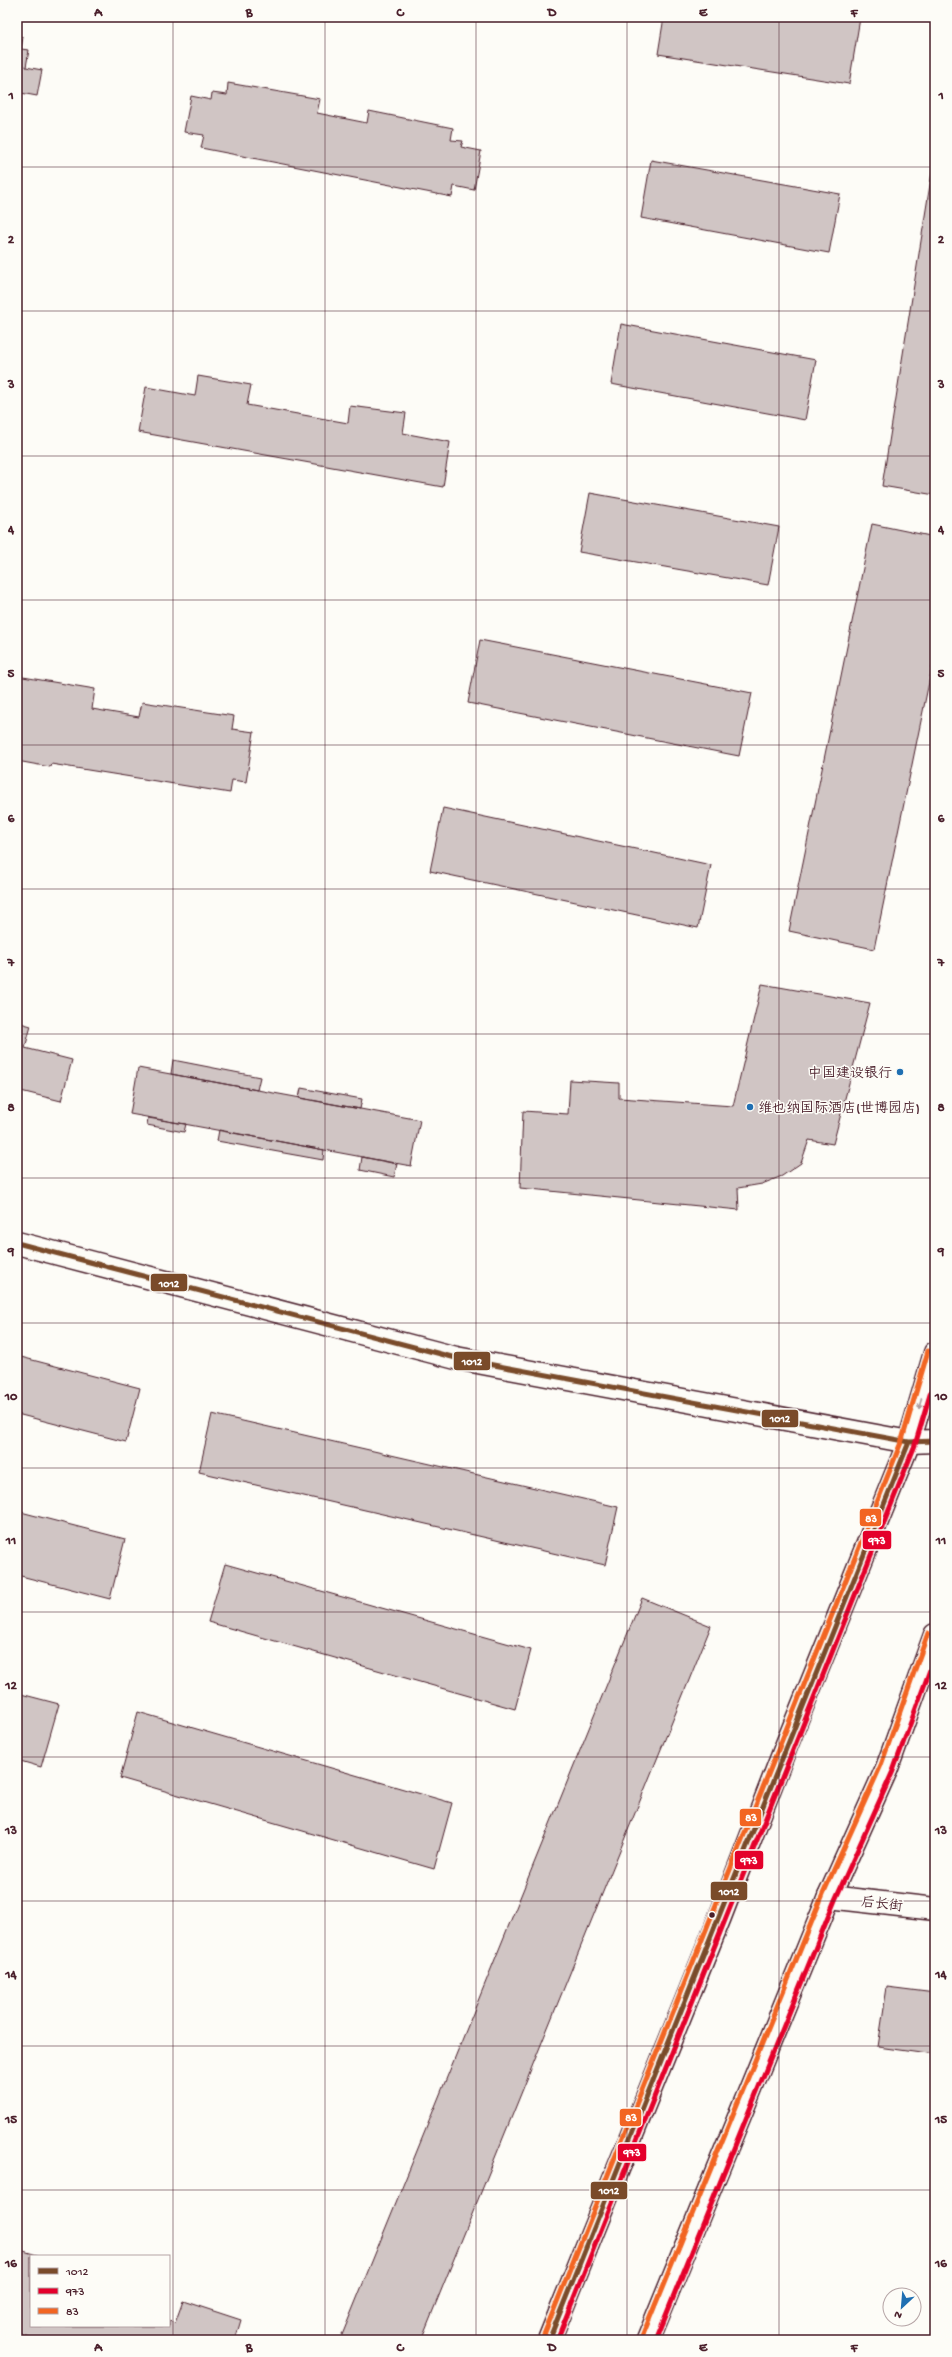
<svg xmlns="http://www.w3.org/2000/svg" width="952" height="2357" font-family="'Gochi Hand','LXGW WenKai TC',sans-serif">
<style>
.building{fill:#d0c5c4;stroke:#4a1f2b}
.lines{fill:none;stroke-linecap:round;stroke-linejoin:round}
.minor-casing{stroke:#4a1f2b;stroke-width:25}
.tertiary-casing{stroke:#4a1f2b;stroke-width:25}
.primary-casing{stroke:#4a1f2b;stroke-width:25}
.minor{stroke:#fdfcf7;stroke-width:22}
.tertiary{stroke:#fdfcf7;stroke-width:22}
.primary{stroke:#fdfcf7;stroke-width:22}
.bus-1-casing{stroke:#fdfcf7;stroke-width:8}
.bus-2-casing{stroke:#fdfcf7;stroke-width:8}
.bus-3-casing{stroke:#fdfcf7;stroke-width:8}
.bus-1{stroke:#7a4b2a;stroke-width:5}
.bus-2{stroke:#e4002b;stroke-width:5}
.bus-3{stroke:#f26522;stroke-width:5}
.oneway{fill:#ac999b}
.grid{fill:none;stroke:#4a1f2b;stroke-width:1;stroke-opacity:0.55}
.poi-dot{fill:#1f6fb2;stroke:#fdfcf7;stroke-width:1.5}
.bus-dot{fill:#4a1f2b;stroke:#fdfcf7;stroke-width:1.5}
.labels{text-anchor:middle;stroke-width:3;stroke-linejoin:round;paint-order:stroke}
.poi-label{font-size:14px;fill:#4a1f2b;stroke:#fdfcf7;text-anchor:end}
.street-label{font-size:14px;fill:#4a1f2b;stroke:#fdfcf7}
.line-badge{stroke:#fdfcf7;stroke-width:1.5}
.badge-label{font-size:11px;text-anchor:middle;font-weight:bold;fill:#fff}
.neatline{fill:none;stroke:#4a1f2b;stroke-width:1.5}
.grid-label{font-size:13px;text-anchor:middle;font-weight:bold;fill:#4a1f2b}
</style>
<rect width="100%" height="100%" fill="#fdfcf7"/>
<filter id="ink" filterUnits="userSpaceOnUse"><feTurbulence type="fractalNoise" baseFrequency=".025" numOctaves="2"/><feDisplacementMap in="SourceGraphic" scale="8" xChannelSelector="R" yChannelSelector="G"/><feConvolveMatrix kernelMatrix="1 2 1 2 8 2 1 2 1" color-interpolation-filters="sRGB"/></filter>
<g filter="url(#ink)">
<path class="building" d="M664,17L860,18L849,84L658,54Z
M17,36L23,37L21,49L29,50L26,67L42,70L37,96L21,93L19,104L17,103Z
M228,83L320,99L317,113L367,123L369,111L453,128L451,140L463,141L461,147L481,151L474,190L454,186L452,197L201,148L204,135L184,132L191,96L211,100L212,93L227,95Z
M935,153V495L882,486Z
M651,160L840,194L829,253L641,218Z
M621,324L816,360L805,420L611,384Z
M198,376L251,385L247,405L348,423L350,406L406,413L403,433L450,442L443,487L138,432L146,387L195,396Z
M590,493L779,527L768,585L579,552Z
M872,524L935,537V653L874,949L789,931Z
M480,640L752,693L739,756L468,703Z
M17,676L95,689L92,709L139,717L142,702L234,716L232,729L254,732L246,782L232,780L230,793L51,764L50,767L17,761Z
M443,808L711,865L698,928L430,871Z
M762,984L870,1003L833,1144L809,1140L801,1163L782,1176L762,1184L738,1188L739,1210L520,1188L523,1111L568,1114L570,1080L619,1083V1098L733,1106Z
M17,1022L31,1026L25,1048L72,1060L61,1101L17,1090Z
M173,1060L260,1077L257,1090L171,1074Z
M138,1068L420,1120L411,1166L130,1114Z
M301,1088L362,1099L360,1109L299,1098Z
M148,1118L186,1124L184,1132L147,1125Z
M219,1130L324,1150L323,1160L217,1141Z
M362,1157L397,1164L394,1177L360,1170Z
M17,1356L140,1388L126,1442L17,1414Z
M212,1414L618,1507L605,1565L199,1472Z
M17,1511L125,1539L110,1599L17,1575Z
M225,1564L531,1650L515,1709L208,1622Z
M642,1598L711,1626L421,2340H340Z
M17,1693L59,1704L41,1767L17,1760Z
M138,1712L452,1803L434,1869L120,1778Z
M887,1987L935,1993V2055L878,2047Z
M17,2249L40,2256H31V2326H169V2321L175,2323L183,2301L241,2320L235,2340H38L17,2333Z"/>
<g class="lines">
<g class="minor-casing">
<path id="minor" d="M829,1897L935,1909"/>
</g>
<g class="tertiary-casing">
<path id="tertiary" d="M17,1243L456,1358L909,1442L935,1441"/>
</g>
<g class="primary-casing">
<path id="primary" d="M549,2340L720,1917L787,1744L909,1442L935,1353
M648,2340L829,1897L887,1768L935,1635"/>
</g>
<use href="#minor" class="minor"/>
<use href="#tertiary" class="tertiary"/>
<use href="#primary" class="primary"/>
<g class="bus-1-casing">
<path id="bus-1" d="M17,1243L456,1358L909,1442L935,1441
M549,2340L909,1442"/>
</g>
<g class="bus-2-casing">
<path id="bus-2" d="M557,2340L915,1445L935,1378
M656,2340L835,1900L893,1771L935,1656"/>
</g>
<g class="bus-3-casing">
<path id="bus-3" d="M543,2337L902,1440L928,1351
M642,2337L823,1894L881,1765L928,1633"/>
</g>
<use href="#bus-1" class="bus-1"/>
<use href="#bus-2" class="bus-2"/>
<use href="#bus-3" class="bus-3"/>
</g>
<defs><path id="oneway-solid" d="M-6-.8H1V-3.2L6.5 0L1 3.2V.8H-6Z"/></defs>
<use class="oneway" href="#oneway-solid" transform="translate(920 1404) rotate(106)"/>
</g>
<path class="grid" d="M173,17V2340M325,17V2340M476,17V2340M627,17V2340M779,17V2340M17,167H935M17,311H935M17,456H935M17,600H935M17,745H935M17,889H935M17,1034H935M17,1178H935M17,1323H935M17,1468H935M17,1612H935M17,1757H935M17,1901H935M17,2046H935M17,2190H935"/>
<g class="poi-dot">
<circle cx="900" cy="1072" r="4"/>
<circle cx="750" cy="1107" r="4"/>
</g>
<circle class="bus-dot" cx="712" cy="1915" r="3.5"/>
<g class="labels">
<g class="poi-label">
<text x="892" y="1077">中国建设银行</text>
<text x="758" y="1112" text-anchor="start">维也纳国际酒店(世博园店)</text>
</g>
<g class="street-label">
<text transform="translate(882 1903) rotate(7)" y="5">后长街</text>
</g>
</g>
<g class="line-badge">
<rect x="150" y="1273" width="38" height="19" rx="4" fill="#7a4b2a"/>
<rect x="453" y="1351" width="38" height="20" rx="4" fill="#7a4b2a"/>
<rect x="761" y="1409" width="38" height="19" rx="4" fill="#7a4b2a"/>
<rect x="859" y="1508" width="23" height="19" rx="4" fill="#f26522"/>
<rect x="862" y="1530" width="30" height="20" rx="4" fill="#e4002b"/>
<rect x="739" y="1808" width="23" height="19" rx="4" fill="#f26522"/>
<rect x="734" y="1850" width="30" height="20" rx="4" fill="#e4002b"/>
<rect x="710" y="1881" width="38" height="20" rx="4" fill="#7a4b2a"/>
<rect x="619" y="2108" width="23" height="19" rx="4" fill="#f26522"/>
<rect x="617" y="2143" width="30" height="19" rx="4" fill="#e4002b"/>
<rect x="590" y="2181" width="38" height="19" rx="4" fill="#7a4b2a"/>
</g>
<g class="badge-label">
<text x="169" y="1287">1012</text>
<text x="472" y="1365">1012</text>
<text x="780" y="1422">1012</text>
<text x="871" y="1522">83</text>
<text x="877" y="1544">973</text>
<text x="751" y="1821">83</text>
<text x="749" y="1864">973</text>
<text x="729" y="1895">1012</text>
<text x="631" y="2121">83</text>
<text x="632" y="2156">973</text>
<text x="609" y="2194">1012</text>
</g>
<rect width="952" height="2357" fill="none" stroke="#fdfcf7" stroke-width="44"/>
<rect x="30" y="2255" width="140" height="72" fill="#fdfcf7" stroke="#b5a4a5"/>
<rect x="38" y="2268" width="20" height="6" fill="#7a4b2a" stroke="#b5a4a5"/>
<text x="66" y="2275" font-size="12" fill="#4a1f2b">1012</text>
<rect x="38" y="2288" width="20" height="6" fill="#e4002b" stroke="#b5a4a5"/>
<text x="66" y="2295" font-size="12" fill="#4a1f2b">973</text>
<rect x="38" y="2308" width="20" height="6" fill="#f26522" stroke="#b5a4a5"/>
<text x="66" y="2315" font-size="12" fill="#4a1f2b">83</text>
<g transform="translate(902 2307) rotate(206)"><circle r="19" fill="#fdfcf7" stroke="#b5a4a5"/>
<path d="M0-3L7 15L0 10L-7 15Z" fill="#1f6fb2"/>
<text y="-6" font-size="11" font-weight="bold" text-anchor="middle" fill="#4a1f2b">N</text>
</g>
<rect x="22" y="22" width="908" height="2313" class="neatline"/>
<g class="grid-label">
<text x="98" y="16">A</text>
<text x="249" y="16">B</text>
<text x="400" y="16">C</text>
<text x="552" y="16">D</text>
<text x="703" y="16">E</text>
<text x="854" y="16">F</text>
<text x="11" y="99">1</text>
<text x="941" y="99">1</text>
<text x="11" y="243">2</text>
<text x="941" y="243">2</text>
<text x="11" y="388">3</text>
<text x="941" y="388">3</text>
<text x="11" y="533">4</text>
<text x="941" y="533">4</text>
<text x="11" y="677">5</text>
<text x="941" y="677">5</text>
<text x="11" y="822">6</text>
<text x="941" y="822">6</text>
<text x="11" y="966">7</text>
<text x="941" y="966">7</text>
<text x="11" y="1111">8</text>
<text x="941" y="1111">8</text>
<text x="11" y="1255">9</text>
<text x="941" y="1255">9</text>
<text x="11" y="1400">10</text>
<text x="941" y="1400">10</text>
<text x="11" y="1544">11</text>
<text x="941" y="1544">11</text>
<text x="11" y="1689">12</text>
<text x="941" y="1689">12</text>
<text x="11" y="1834">13</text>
<text x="941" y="1834">13</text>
<text x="11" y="1978">14</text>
<text x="941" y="1978">14</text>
<text x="11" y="2123">15</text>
<text x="941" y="2123">15</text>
<text x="11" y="2267">16</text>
<text x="941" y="2267">16</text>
<text x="98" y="2351">A</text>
<text x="249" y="2351">B</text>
<text x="400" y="2351">C</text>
<text x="552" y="2351">D</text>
<text x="703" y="2351">E</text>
<text x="854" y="2351">F</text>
</g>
</svg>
